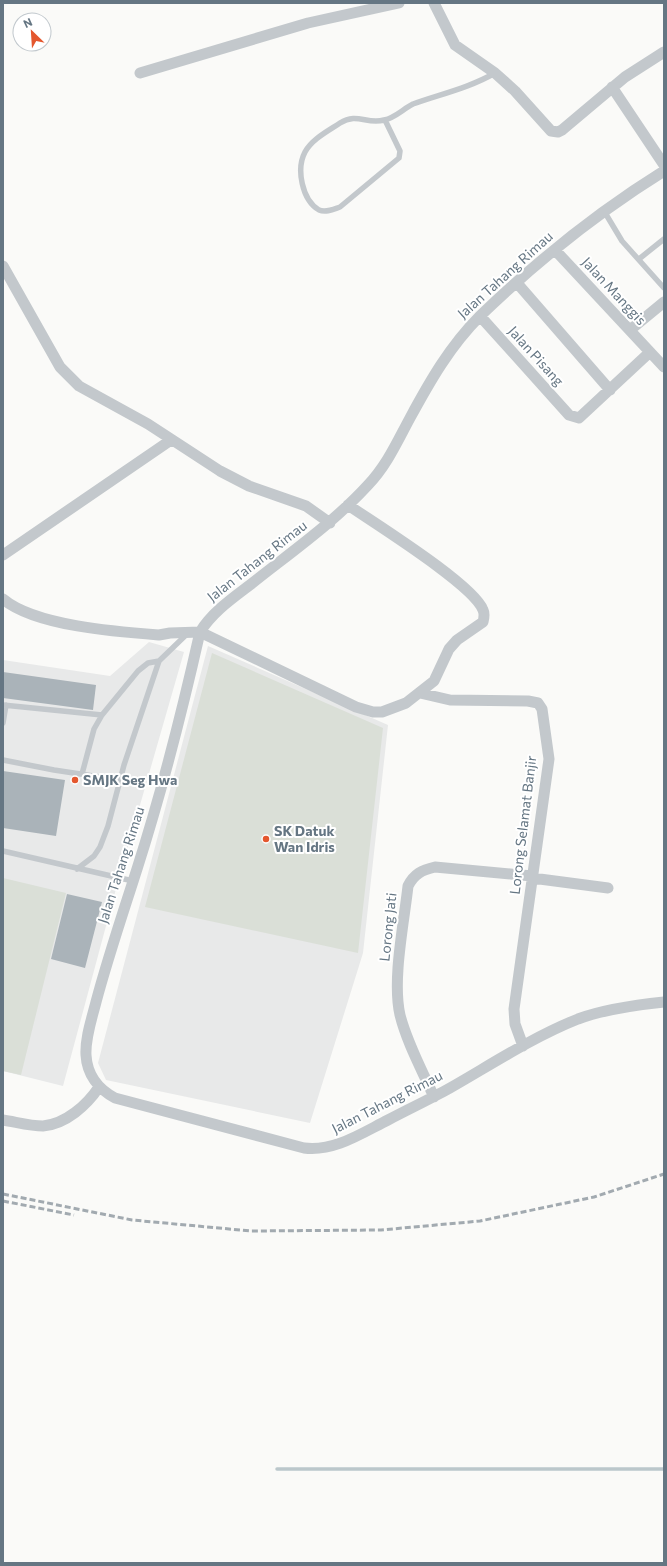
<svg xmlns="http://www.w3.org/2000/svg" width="667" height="1566" font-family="Commissioner,sans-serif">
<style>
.built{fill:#e8e9e9}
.green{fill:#dadfd7}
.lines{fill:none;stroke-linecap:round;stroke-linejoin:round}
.stream{stroke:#bbc7cb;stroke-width:3.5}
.building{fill:#aab3b9}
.service{stroke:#c3c8cc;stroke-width:5.5}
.minor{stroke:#c3c8cc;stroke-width:11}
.rail{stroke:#a2aab0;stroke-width:3;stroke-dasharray:6 3;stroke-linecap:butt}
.poi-dot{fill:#e4572e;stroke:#fff;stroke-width:1.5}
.labels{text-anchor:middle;stroke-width:4;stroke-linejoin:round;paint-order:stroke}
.street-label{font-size:14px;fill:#657683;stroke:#fff}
.poi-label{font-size:14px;font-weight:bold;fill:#657683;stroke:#fff;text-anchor:start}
</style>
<rect width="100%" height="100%" fill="#fafaf8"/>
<path class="built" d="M149,642L184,652L117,885L63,1086L3,1071V660L110,676Z
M208,646L388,725L363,953L310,1123L106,1080L98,1063Z"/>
<path class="green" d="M212,653L383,728L358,953L145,907Z
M3,878L66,893L21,1075L3,1071Z"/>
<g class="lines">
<path class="stream" d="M277,1469H664"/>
</g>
<path class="building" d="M3,672L96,685L93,710L3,698Z
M3,771L65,780L56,836L3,828Z
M67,894L102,902L85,968L51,959Z"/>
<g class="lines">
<path class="service" d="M385,120L400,151L399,158L340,207C334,209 326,213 319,210C302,200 296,169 305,152C312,139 328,131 340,123C357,112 367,125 384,120C395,118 403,109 413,104C441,94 469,88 495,73
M604,211L622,241L664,288
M639,259L664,239
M3,705L102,715
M3,723L6,705
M3,760L54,770L120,780
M82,774L94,729L102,715L138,671L148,663L159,661
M3,851L133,881
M77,869L94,856L100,847L108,826L124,765L159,661L187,634"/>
<path class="minor" d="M434,3L455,45L495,73L515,91L551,131L558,132L562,130L625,77L664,52
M140,73L308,23L399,3
M612,87L664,165
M664,171C598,212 536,262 480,316C450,346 430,381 410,418C397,442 387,465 368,485C336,520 297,548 260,577C239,594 214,609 200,632C182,712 162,791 137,869C123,913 108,957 96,1002C92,1018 85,1038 86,1055C87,1074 98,1089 115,1098L304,1148C334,1152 362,1133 388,1120C409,1109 430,1099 450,1088C492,1064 533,1037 578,1019C605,1009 635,1005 664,1002
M555,250L664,367
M3,266L60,367L79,386L148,424L220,471L249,486L306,506L330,523
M517,283L610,390
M480,316L569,415L579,418L650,352
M630,330L664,302
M3,555L171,440
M3,599C35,626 118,632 159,635L170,633L200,632L356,707L373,712H382L406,703L434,681L449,649L457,640L483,622C484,618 485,614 483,610C474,585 374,523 348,505
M420,693L450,700L528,701L538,703L542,709L549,759L514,1009L515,1024L523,1046
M532,878L608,888
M434,1097C422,1070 407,1043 400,1015C392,980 404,923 408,886C414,874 422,870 435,867L532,876
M3,1120C16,1122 30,1126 43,1126C66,1124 87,1105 99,1087"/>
<path class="rail" d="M3,1194L132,1220L251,1231L381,1230L480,1221L594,1197L664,1174
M3,1201L74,1215"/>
</g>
<g class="poi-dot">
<circle cx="75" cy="780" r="4"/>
<circle cx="266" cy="839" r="4"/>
</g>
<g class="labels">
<g class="street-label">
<text transform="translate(505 275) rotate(-42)" y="5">Jalan Tahang Rimau</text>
<text transform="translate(614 291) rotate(47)" y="5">Jalan Manggis</text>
<text transform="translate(536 356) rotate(48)" y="5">Jalan Pisang</text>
<text transform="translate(257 561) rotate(-38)" y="5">Jalan Tahang Rimau</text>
<text transform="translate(523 825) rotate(-83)" y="5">Lorong Selamat Banjir</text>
<text transform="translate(121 865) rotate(-72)" y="5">Jalan Tahang Rimau</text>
<text transform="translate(388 927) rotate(-84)" y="5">Lorong Jati</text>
<text transform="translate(387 1102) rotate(-27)" y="5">Jalan Tahang Rimau</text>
</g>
<g class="poi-label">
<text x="83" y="785">SMJK Seg Hwa</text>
<text x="274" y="836">SK Datuk<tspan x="274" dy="16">Wan Idris</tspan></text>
</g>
</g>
<rect width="667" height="1566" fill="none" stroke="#657683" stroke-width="8"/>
<g transform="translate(32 32) rotate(335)"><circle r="19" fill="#ffffff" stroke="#c1c8cd"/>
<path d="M0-3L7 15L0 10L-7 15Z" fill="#e4572e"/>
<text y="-6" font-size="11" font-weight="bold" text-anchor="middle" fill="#657683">N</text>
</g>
</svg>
